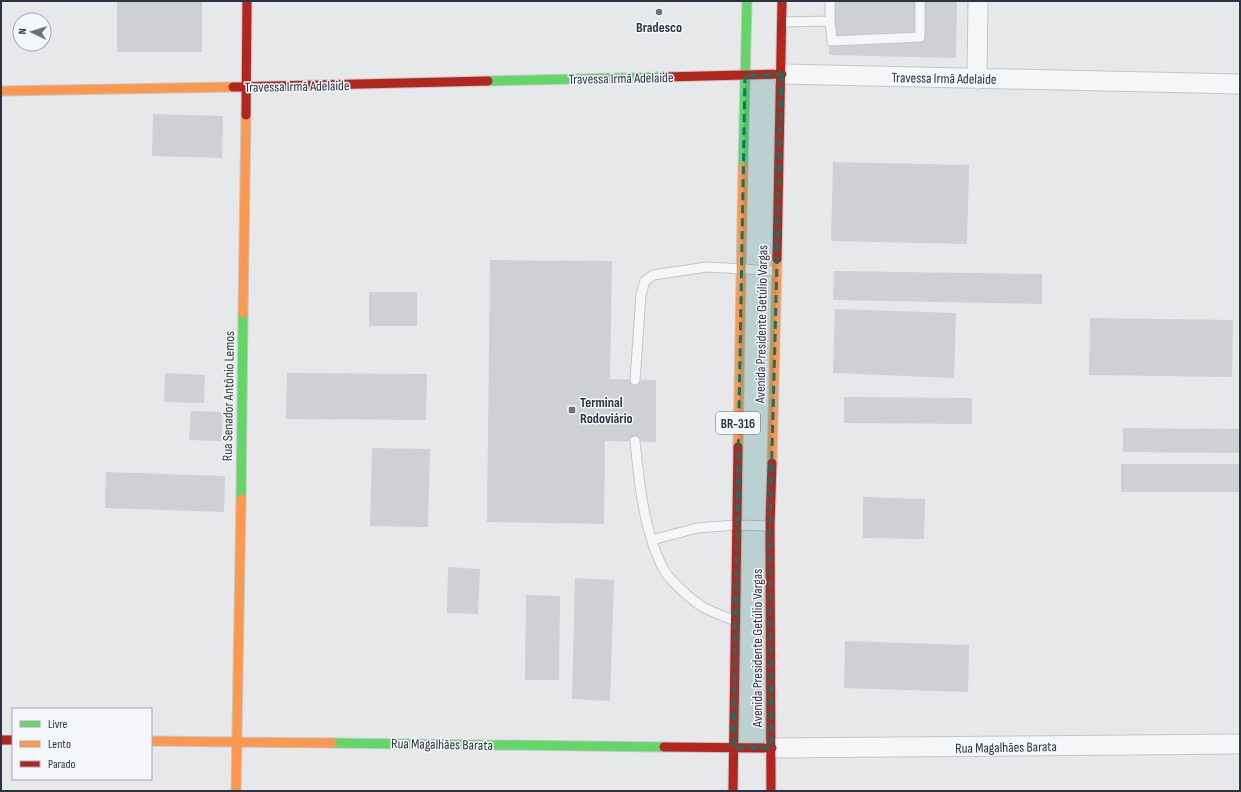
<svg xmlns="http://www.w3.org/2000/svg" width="1241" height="792" font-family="'Sofia Sans Condensed',sans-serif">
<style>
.building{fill:#ced0d3}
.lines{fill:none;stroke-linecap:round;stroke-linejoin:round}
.lane-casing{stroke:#c4c6c8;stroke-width:11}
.street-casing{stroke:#c4c6c8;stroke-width:21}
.fast-casing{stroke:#c4c6c8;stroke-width:11}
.slow-casing{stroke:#c4c6c8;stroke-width:11}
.jam-casing{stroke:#c4c6c8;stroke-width:11}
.lane{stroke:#f5f6f7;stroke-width:9}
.street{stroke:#f5f6f7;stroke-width:19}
.fast{stroke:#63d668;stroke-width:9}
.slow{stroke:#ff974d;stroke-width:9}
.jam{stroke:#b3261e;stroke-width:9}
.marked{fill:#0f766e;fill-opacity:0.2;stroke:#0f766e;stroke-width:3;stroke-dasharray:8 5;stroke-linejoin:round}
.poi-dot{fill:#6c737f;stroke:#f4f6f9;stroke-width:1.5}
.labels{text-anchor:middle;stroke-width:3;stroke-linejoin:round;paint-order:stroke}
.shield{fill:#f4f6f9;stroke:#676e7b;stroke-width:1}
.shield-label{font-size:13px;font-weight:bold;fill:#2b3445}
.poi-label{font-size:14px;font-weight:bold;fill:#2b3445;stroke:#f4f6f9}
.street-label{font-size:14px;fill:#2b3445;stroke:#f4f6f9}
</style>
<rect width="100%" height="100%" fill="#e6e8ea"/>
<path class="building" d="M117,1H202V52H117Z
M830,1H957L956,58L829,55Z
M153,114L223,116L222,158L152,156Z
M833,162L969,165L967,244L831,241Z
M490,260L612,261L610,379L656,380V442L605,441L604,524L487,522Z
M834,271L1042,274V304L833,300Z
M369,292H417V326H369Z
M835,309L956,313L954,378L833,373Z
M1090,318L1233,320L1232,377L1089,375Z
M165,373L205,375L204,403L164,402Z
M287,373L427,374L426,420L286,419Z
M844,397L972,398V424L844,423Z
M191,411L223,412L221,441L189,440Z
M1123,428L1240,429V453L1123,452Z
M372,448L430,449L428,527L370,526Z
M1121,464H1240V492H1121Z
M106,472L225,476L224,512L105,508Z
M863,497L925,499L924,539L863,538Z
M448,567L480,569L478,614L447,613Z
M575,578L614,580L610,701L572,699Z
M526,595L560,596L559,680H525Z
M845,641L969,645L968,692L844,688Z"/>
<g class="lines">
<g class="lane-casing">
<path id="lane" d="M830,1V21L832,41L920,37V1
M782,22L830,21
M635,380L641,295L645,281L653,275L707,267L777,271
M635,441C639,482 644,533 664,570C670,581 691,599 701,606C711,612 724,616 735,621
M652,540L697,528L736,525L770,526"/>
</g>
<g class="street-casing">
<path id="street" d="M782,74L1240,84
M977,79L978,1
M772,748L1240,744"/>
</g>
<g class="fast-casing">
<path id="fast" d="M488,81L664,77
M743,167L747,1
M241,499L243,313
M332,743L664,747"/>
</g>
<g class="slow-casing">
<path id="slow" d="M1,91L233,87
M243,313L246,115
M738,447L743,167
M772,463L777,259
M151,741L332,743
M236,791L241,499"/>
</g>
<g class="jam-casing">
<path id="jam" d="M664,77L782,74
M233,87L488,81
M246,115L247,1
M777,259L782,1
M1,740H13
M664,747L772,748
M733,791L738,447
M771,791L770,526L772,463"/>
</g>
<use href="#lane" class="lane"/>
<use href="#street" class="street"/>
<use href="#fast" class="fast"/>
<use href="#slow" class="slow"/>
<use href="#jam" class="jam"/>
</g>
<path class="marked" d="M782,74L770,526L772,748H733L745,75Z"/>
<g class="poi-dot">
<circle cx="659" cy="12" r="4"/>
<rect x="568" y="406" width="8" height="8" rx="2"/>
</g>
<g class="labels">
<rect class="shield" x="716" y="412" width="44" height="22" rx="3"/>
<g class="shield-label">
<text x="738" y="428">BR-316</text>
</g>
<g class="poi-label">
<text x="659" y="32">Bradesco</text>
<text x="580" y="407" text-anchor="start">Terminal<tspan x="580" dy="16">Rodoviário</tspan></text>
</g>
<g class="street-label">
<text transform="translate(621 78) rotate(-1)" y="5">Travessa Irmã Adelaide</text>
<text transform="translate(944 78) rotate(1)" y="5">Travessa Irmã Adelaide</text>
<text transform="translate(297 86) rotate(-1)" y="5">Travessa Irmã Adelaide</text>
<text transform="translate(761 324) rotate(-89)" y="5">Avenida Presidente Getúlio Vargas</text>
<text transform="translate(228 396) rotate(-89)" y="5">Rua Senador Antônio Lemos</text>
<text transform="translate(757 648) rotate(-90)" y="5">Avenida Presidente Getúlio Vargas</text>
<text transform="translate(442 744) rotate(1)" y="5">Rua Magalhães Barata</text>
<text transform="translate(1006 747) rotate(-1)" y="5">Rua Magalhães Barata</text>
</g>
</g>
<rect width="1241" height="792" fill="none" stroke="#2b3445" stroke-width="4"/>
<rect x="12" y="708" width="140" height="72" fill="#f4f6f9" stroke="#a4a8b1"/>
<rect x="20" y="721" width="20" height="6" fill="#63d668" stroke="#a4a8b1"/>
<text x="48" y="728" font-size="12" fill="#2b3445">Livre</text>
<rect x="20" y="741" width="20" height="6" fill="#ff974d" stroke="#a4a8b1"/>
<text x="48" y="748" font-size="12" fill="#2b3445">Lento</text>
<rect x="20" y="761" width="20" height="6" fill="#b3261e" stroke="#a4a8b1"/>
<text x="48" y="768" font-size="12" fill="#2b3445">Parado</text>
<g transform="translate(32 32) rotate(274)"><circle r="19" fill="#f4f6f9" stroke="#a4a8b1"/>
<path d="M0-3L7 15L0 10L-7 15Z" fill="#6c737f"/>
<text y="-6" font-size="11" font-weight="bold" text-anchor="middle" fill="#2b3445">N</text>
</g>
</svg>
